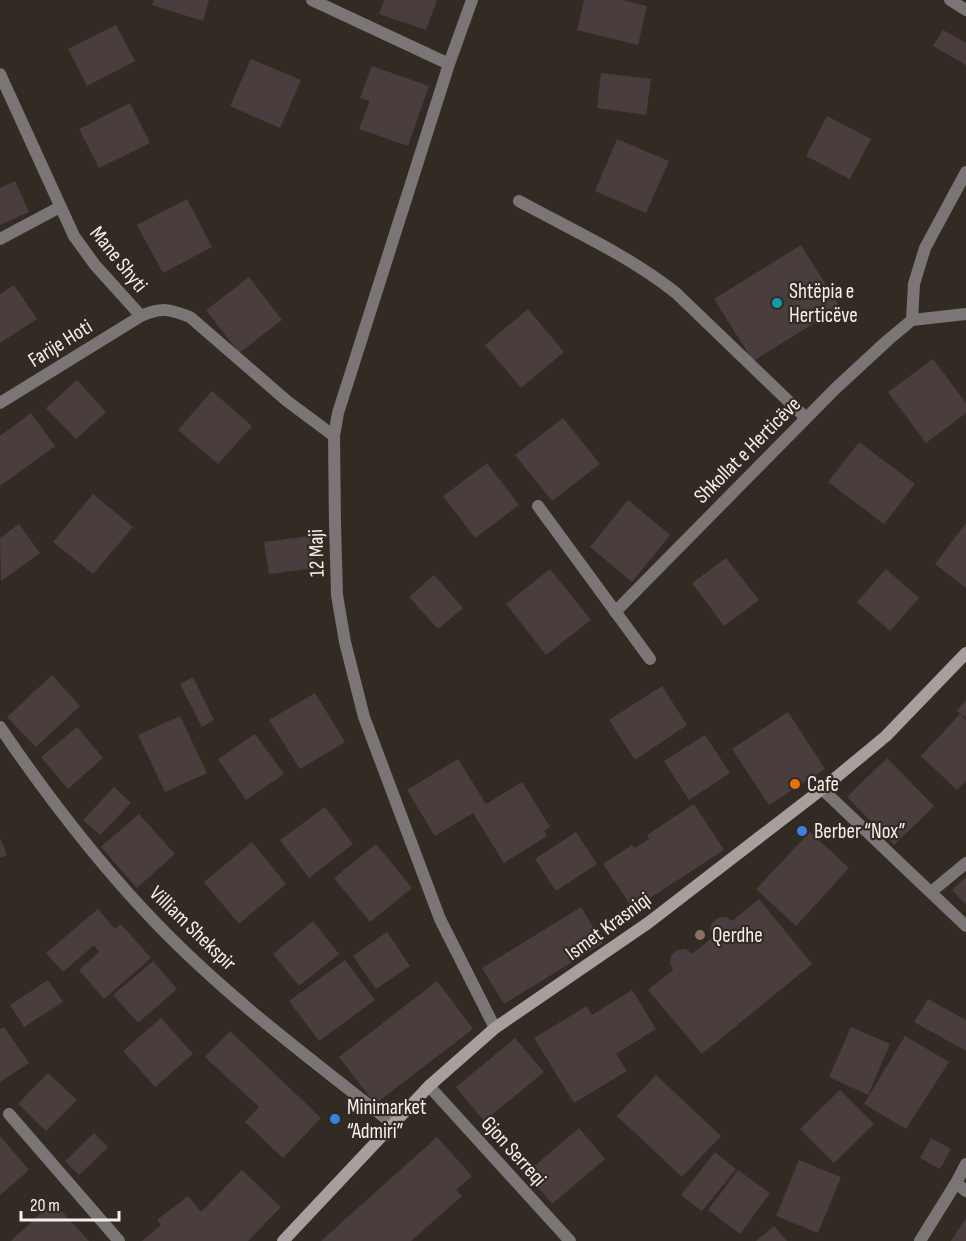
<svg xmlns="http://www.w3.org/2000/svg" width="966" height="1241" font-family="'Sofia Sans Condensed',sans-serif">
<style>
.building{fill:#4a3d3d}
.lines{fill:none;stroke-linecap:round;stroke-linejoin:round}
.lane{stroke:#7c7575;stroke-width:12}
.street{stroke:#7c7575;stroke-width:12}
.secondary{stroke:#a89e9d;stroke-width:12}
.culture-dot{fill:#0f9aa8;stroke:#322b23;stroke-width:2}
.food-dot{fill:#e8710a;stroke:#322b23;stroke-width:2}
.shop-dot{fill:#3f7fe0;stroke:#322b23;stroke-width:2}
.education-dot{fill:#8d6e63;stroke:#322b23;stroke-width:2}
.labels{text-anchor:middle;stroke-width:4.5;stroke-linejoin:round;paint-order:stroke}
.street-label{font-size:21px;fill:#f5f0ea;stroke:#322b23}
.poi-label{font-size:21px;fill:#f5f0ea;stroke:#322b23;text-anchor:start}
</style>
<rect width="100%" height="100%" fill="#322b23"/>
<path class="building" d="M154,0H209L203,21L152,5Z
M384,0H437L426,30L379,14Z
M584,0H622L647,6L638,45L577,30Z
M116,25L135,61L87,86L68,49Z
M943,30L966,43V65L933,46Z
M251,59L301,80L280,128L230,106Z
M372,66L429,86L408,146L359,129L370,101L360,98Z
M601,73L651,79L646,115L597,108Z
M130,103L150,143L99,168L79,129Z
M827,116L871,139L850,179L806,156Z
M617,139L669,161L646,213L595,191Z
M15,181L29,212L0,225V188Z
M187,199L212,247L163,273L137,225Z
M801,245L840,307L753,361L714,299Z
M249,277L282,320L239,353L206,310Z
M14,285L37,319L0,343V294Z
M528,309L564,352L521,388L485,345Z
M933,359L966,403V413L926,443L888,392Z
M77,380L106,412L76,439L46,408Z
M212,391L252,426L218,464L178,430Z
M31,413L55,446L0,486V436Z
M563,418L600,464L552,501L515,455Z
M859,442L915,484L884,524L828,482Z
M487,463L519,505L475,538L443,496Z
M93,494L133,527L93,574L53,542Z
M628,500L670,535L632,582L590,547Z
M966,523V588L935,564Z
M19,524L40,553L1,581L0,538Z
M310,536L315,568L269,574L264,542Z
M726,558L759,600L724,626L692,583Z
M550,569L591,620L546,655L506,604Z
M886,569L919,598L890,631L857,602Z
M434,575L463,608L438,629L409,597Z
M52,675L80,706L36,747L7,717Z
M193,677L214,720L202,727L180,684Z
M662,686L687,725L635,760L609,720Z
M315,693L345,742L300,769L269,720Z
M966,700V718L957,711Z
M788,712L825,769L769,805L732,749Z
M960,714L966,720V781L957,790L921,756Z
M180,716L207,773L165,792L138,735Z
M77,727L103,758L68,789L41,757Z
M255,734L284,774L246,800L218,759Z
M705,735L730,773L689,800L664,761Z
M887,758L934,806L894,845L847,797Z
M458,759L486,804L522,782L550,827L544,831L547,836L504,863L473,813L435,836L407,790Z
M114,787L131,803L100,835L83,820Z
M694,804L724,850L633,909L603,864L632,845L635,848L649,839L647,835Z
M325,807L353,844L309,878L280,840Z
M139,814L175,854L137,888L101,847Z
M576,832L597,864L556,891L535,859Z
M810,832L849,868L796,926L756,889Z
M0,838L7,855L0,858Z
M252,842L286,884L239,924L204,882Z
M376,844L412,888L370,922L334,878Z
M966,877V905L952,890Z
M759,899L812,964L702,1054L648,990L673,970L670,963L671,955L678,950L686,949L692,954L713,937L710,930L712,923L718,918L726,917L732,921Z
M581,907L603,943L504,1004L482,968Z
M98,909L115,929L121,924L151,958L104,999L79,970L99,952L94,945L63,972L46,953Z
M313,921L339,954L299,986L273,954Z
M387,932L410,966L376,989L353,956Z
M345,960L375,1000L319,1041L289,1001Z
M153,961L177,989L138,1023L113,995Z
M48,980L63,1002L24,1027L10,1005Z
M437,981L473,1029L375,1104L339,1057Z
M632,990L656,1029L616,1054L627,1071L574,1103L534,1038L587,1006L592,1015Z
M928,999L966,1020V1051L914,1022Z
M161,1018L193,1054L155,1087L123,1051Z
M4,1027L29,1063L0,1082V1029Z
M851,1027L890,1044L868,1095L829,1077Z
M230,1031L321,1118L283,1158L245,1122L259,1107L205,1057Z
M905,1036L949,1062L906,1129L864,1104Z
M515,1038L544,1072L484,1121L456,1087Z
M48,1073L77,1100L46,1131L18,1104Z
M656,1075L721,1136L682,1177L617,1116Z
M840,1090L874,1124L834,1163L800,1129Z
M579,1128L605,1159L552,1204L526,1173Z
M94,1133L108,1147L79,1175L65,1161Z
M0,1136L29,1170L0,1195Z
M437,1137L472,1176L456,1190L462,1196L411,1241H321Z
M931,1138L951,1149L940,1169L920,1158Z
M715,1152L736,1169L702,1211L681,1195Z
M799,1160L841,1177L818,1233L776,1216Z
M242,1170L281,1207L248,1241H142L161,1225L157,1220L188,1196L201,1212Z
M738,1170L770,1193L740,1234L708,1210Z
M53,1202L89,1241H11Z
M966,1218V1241H951Z
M774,1226L787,1241H756Z"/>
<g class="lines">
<path class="lane" d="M538,506L650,659"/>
<path class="street" d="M312,0L449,64
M472,0L449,64L338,413L334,436L335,524L337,595L345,642L364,717L440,919L495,1028
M950,0L966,10
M0,74L74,236L95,265L141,316
M519,201C572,230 628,255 676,293L806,418
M0,239L60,207
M912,320L914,284L925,248L966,172
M0,403L141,316C162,307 169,309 190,317L287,401L334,436
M615,612L836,388L888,340L912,320L966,314
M0,727C47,796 98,863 156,923C228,998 312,1060 393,1124
M822,789L966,926
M931,892L966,863
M429,1086L570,1241
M9,1114L119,1241
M956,1183L966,1191
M920,1241L956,1183L966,1164"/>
<path class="secondary" d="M283,1241L429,1086L495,1028L648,923L822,789L886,736L966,653"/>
</g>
<circle class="culture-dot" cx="777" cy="303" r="6"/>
<circle class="food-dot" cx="795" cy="784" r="6"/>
<g class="shop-dot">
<circle cx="802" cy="831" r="6"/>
<circle cx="335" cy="1119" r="6"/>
</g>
<circle class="education-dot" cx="700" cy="935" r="6"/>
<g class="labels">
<g class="street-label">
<text transform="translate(119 259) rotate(51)" y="7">Mane Shyti</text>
<text transform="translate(60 343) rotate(-32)" y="7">Farije Hoti</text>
<text transform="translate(747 450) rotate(-45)" y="7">Shkollat e Herticëve</text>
<text transform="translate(316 553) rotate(-92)" y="7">12 Maji</text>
<text transform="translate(608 926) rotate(-36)" y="7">Ismet Krasniqi</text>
<text transform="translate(193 928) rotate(44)" y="7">Villiam Shekspir</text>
<text transform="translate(514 1151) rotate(48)" y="7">Gjon Serreqi</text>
</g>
<g class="poi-label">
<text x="789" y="298">Shtëpia e<tspan x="789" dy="24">Herticëve</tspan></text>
<text x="807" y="791">Cafe</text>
<text x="814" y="838">Berber “Nox”</text>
<text x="712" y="942">Qerdhe</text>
<text x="347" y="1114">Minimarket<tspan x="347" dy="24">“Admiri”</tspan></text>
</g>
</g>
<path d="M21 1211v9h98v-9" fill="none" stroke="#f5f0ea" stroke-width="3"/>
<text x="30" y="1211" font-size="18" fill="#f5f0ea" stroke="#322b23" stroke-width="4.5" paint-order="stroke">20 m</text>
</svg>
